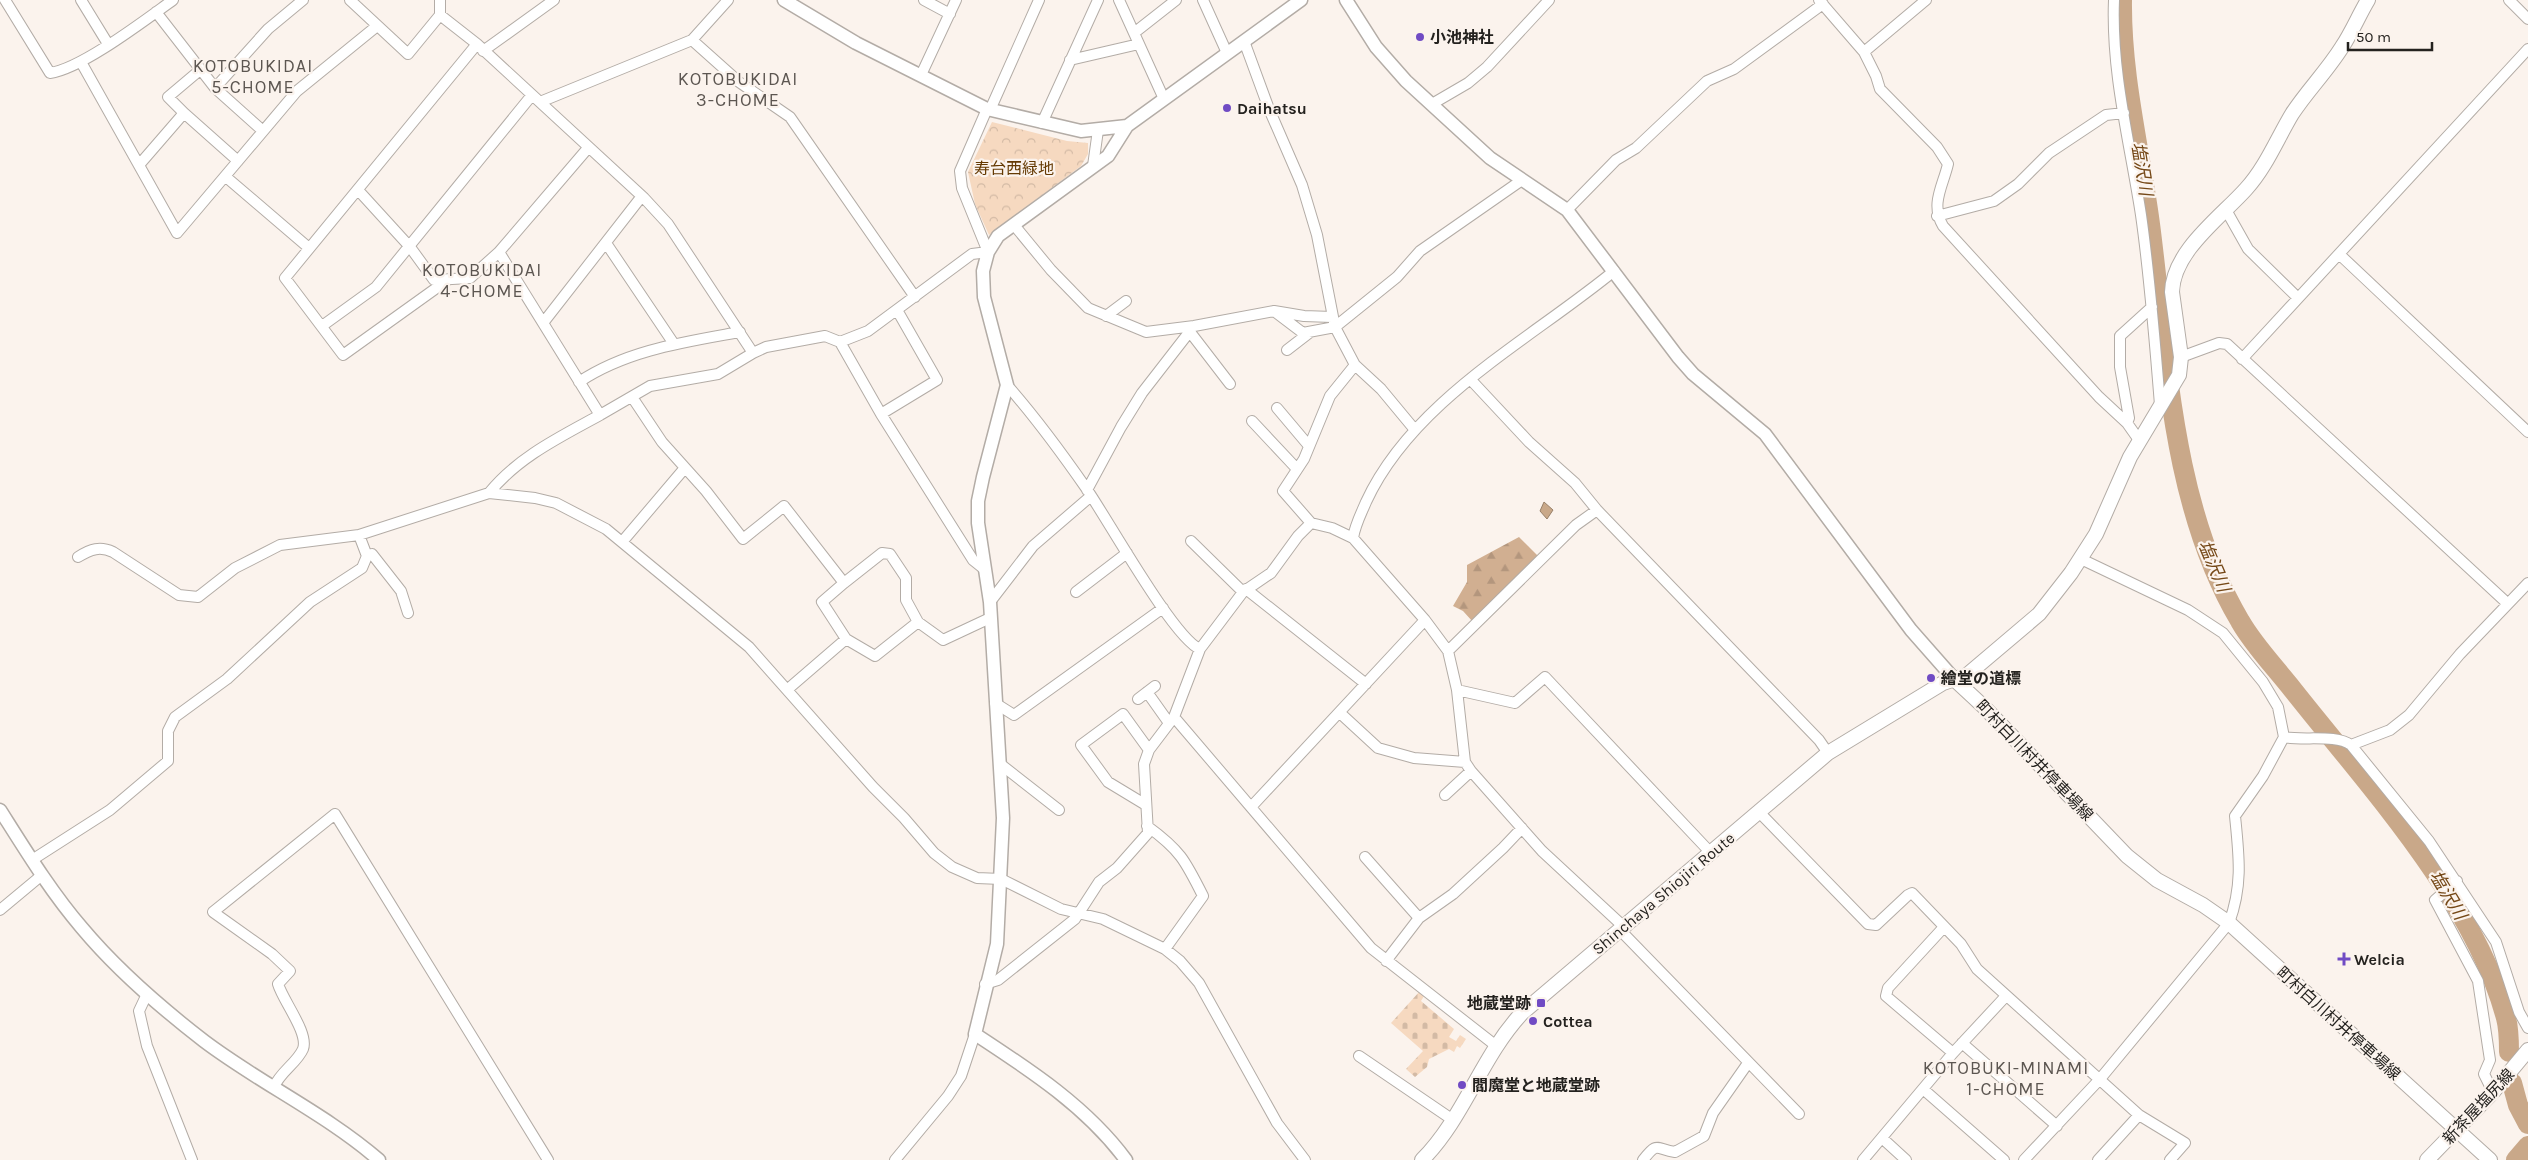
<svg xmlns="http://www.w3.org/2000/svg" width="2528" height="1160" font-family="Karla,'Noto Sans JP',sans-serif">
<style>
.forest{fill:url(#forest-firs)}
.cemetery{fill:url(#cemetery-stones)}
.park{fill:url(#park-crowns)}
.water{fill:#c9a889;stroke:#988069}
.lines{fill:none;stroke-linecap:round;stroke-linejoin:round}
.river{stroke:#c9a889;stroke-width:20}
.minor-casing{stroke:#b3aca6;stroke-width:12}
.tertiary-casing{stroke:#b3aca6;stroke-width:15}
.secondary-casing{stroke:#b3aca6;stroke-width:16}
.minor{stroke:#fff;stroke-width:10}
.tertiary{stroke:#fff;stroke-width:12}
.secondary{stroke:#fff;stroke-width:14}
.poi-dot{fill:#704bc4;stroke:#fbf3ed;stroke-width:2}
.labels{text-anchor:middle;stroke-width:4.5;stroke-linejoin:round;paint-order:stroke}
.poi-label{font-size:16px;font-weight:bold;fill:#24221f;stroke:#fbf3ed;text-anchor:start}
.park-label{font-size:16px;fill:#653a03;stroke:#fbf3ed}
.street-label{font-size:16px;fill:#24221f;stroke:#fbf3ed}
.neighbourhood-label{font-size:18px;letter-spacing:1px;fill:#5c5651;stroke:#fbf3ed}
.water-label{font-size:18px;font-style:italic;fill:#754817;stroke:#fbf3ed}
</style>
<defs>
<pattern id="forest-firs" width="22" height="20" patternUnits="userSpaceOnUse" patternTransform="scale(1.25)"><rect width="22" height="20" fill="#d1af91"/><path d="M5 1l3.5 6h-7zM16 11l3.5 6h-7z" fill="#b3967d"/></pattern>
<pattern id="cemetery-stones" width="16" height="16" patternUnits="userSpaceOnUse" patternTransform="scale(1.25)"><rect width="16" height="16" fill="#f6d9c0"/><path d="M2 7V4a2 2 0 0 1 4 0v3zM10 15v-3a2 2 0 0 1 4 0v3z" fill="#d3baa5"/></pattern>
<pattern id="park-crowns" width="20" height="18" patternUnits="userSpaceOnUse" patternTransform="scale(1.25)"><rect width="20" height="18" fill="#f6d9c0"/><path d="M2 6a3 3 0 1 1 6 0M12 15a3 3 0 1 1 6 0" fill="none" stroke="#d3baa5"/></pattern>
</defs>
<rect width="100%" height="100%" fill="#fbf3ed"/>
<path class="forest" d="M1519,537L1540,558L1473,622L1463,611L1453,606L1467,582V565Z"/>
<path class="cemetery" d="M1420,991L1424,996L1421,1001L1454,1029L1449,1037L1456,1041L1460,1035L1466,1039L1460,1048L1457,1046L1454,1052L1449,1049L1429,1059L1427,1067L1415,1077L1406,1069L1423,1051L1391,1023Z"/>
<path class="park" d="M992,122L1067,141L1088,143V154L1081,166L989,235L975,204L968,172Z"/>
<path class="water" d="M1544,502L1553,510L1547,519L1540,511Z"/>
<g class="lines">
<path class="river" d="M2122,0C2121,76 2140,149 2150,224C2167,355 2171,505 2240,621C2253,644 2273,665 2289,685C2365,782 2474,898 2506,1018C2509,1029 2509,1041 2509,1052
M2512,1083L2518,1105L2528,1124
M2516,1160L2528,1146"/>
<g class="minor-casing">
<path id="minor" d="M5,0L50,73C81,69 145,20 173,0
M81,0L108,44
M350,0L408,54L440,15V0
M728,0L692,40L739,82L790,117L915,297
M924,0L950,14
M1119,0L1164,99
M1203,0L1227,53
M1819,0L1864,52L1876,76L1880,89L1937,147L1948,164C1943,186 1930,204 1943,226L2099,397L2127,423L2139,440
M2114,0C2111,73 2130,143 2141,215C2150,278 2155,342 2160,405
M2509,0L2528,19
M156,12L215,88L263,131
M440,15L477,44L644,198L668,224L753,353L766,347L825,336L840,342L881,414L973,560L983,568
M1134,33L1176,0
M1244,41L1269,109L1302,185L1317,235L1335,327L1355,365L1381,389L1415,430
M483,51L554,0
M1864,52L1926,0
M1070,60L1139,44
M81,62L177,233L297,91L377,26
M921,75L956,0
M215,88L268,29L303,0
M540,102L692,40
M1432,104L1468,83L1487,67L1549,0
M990,110L1039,0
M184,113L238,161
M1042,123L1098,0
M139,165L184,113L168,97L200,70
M1093,166L1098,130
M226,177L309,248
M358,190L410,247L434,280L470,278L499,252L588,148
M1567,210L1616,160L1636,148L1707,81L1734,69L1823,4
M2226,210L2248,249L2297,297
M1937,216L1994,201L2018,184L2049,153L2106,115L2124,113
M1014,225L1051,270L1088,308L1146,332L1194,326L1274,311L1303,333L1335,327L1397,277L1420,251L1522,180
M606,243L674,344
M2339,254L2528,432
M449,279L343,355L285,278L477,44
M1274,311L1304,316L1332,317
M1106,316L1126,301
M543,323L642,196
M322,326L376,287L532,95
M1190,332L1230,384
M840,342L868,331L972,254L988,252L962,188L960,171L987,109
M1287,350L1309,333
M2181,357L2219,343L2227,344L2507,603
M2242,359L2528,49
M1355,365L1330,396L1304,459L1283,491L1311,523L1332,528L1353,538L1425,620L1448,651L1457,690L1465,762L1471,771L1542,851L1624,927
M1471,380L1529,442L1575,483L1597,510L1819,740L1828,753
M579,382C627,350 685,342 740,332
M1007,385C1036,418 1061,452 1086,488C1107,518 1174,639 1200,649
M632,397L662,442L706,491L743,539L784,506L844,583L822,602L846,639L875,656L918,622L943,640L990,618
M1277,408L1309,446
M881,414L937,380L897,310
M600,415L650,386L718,374L753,353
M1252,421L1297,469
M2127,423L2129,418L2120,367V336L2152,307
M1087,490L1121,427L1142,393L1194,326
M489,493C518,457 560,437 600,415L499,252
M1353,538C1355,525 1361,514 1366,502C1413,400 1530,340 1614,271
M1191,541L1243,592
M622,542L684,469
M367,556L372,554L401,591L408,613
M78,557C91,549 100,546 113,552L179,595L198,597L235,568L280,545L359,535L489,493L535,498L556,503L606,529L749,647L873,787L904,818L934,853L952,867L977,878L1001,879L1061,909L1103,919L1165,949L1180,961L1199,983L1277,1123L1305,1160
M844,583L882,553L890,554L906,578V600L918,622
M1246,589L1366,684
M1076,592L1127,553
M990,602L1033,546L1091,496
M1448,651L1576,525L1597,510
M788,689L846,639
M1457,690L1515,703L1545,677L1710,852
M1147,692L1169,723
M1138,699L1155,686
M995,703L1014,715L1163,608
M1340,713L1378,748L1414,758L1465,762
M1174,717L1371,948L1495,1045
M2284,737C2303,741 2336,734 2351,745L2429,841L2496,942L2519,1012L2528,1028
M2351,745L2390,730L2409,715L2460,654L2528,583
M999,763L1059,810
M1445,795L1471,771
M1146,805L1108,782L1081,745L1123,714L1149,750
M1252,806L1425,620
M1759,812L1868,924L1876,925L1908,895L1912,893L1961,944L1977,969L2139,1115L2185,1143L2170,1160
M1147,826C1180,850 1185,860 1203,896L1165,949
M1365,857L1419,918
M32,860L110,810L168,761V731L175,717L227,679L310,602L362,568L367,556L359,535
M2457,881L2435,900L2478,981L2490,1060L2484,1074L2493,1092
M0,910L42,875
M1944,927L1888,988L1886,996L1953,1053
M1620,930L1799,1114
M1386,961L1419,918L1453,894L1503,848L1522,828
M985,984L998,980L1075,919L1099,882L1117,868L1148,833L1144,764L1149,750L1174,717L1200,649L1243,592L1271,573L1298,536L1311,523
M147,994L139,1011L147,1046L192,1160
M1962,1043L2057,1126
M1359,1056L1453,1120
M274,1087C280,1072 297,1063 303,1049C309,1033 283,1001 278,984L290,971L272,954L213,912L335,814L548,1160
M1923,1089L2004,1160
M1882,1138L1906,1160
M895,1160L948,1096L961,1076L975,1034
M1643,1160C1658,1141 1655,1149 1675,1152L1704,1136L1713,1113L1748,1063
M1863,1160L1953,1053L2006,996
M2024,1160L2100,1079L2229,923C2243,885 2239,856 2235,816L2263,776L2284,737L2278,707L2263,682L2223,633L2188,610L2081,559
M2098,1160L2139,1115"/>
</g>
<g class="tertiary-casing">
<path id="tertiary" d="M784,0L856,43L987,109L1081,131L1127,126
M1346,0L1376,47L1406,81L1490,158L1567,210L1678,357L1693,374L1765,434L1911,630L1955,680
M0,810C26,851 51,892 82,928C118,971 160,1007 204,1041C261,1084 326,1114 379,1160
M1126,1160C1087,1107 1030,1070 975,1034L997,944L1003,818L990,602L978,523V501L983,477L1007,385L984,297L983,271L988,252L998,236L1108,156L1127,126L1301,0"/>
</g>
<g class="secondary-casing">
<path id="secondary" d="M1955,680L1984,707L2127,856L2157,880L2203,905L2229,923L2490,1160
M1422,1160C1464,1118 1481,1057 1522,1013L1828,753L1943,683L1967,675L2039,614L2071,573L2096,534L2130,457L2179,375L2181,357L2172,292C2173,251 2221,217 2246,189C2266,167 2277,139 2292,114C2307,91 2327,71 2342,47C2352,32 2359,15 2368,0
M2427,1160L2493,1092L2528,1050"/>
</g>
<use href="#minor" class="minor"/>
<use href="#tertiary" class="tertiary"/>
<use href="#secondary" class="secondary"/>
</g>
<g class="poi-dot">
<circle cx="1420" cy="37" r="5"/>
<circle cx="1227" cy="108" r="5"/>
<circle cx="1931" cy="678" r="5"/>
<path d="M2341.5 951.5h5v5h5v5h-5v5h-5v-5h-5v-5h5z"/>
<rect x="1536" y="998" width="10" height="10" rx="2.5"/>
<circle cx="1533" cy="1021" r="5"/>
<circle cx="1462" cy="1085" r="5"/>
</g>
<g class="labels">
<g class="poi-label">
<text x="1430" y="43">小池神社</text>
<text x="1237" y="114">Daihatsu</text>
<text x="1941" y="684">繪堂の道標</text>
<text x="2354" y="965">Welcia</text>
<text x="1531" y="1009" text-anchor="end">地蔵堂跡</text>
<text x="1543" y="1027">Cottea</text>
<text x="1472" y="1091">閻魔堂と地蔵堂跡</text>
</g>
<g class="park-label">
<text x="1014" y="174">寿台西緑地</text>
</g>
<g class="street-label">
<text transform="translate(2035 760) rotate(46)" y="6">町村白川村井停車場線</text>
<text transform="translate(1663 893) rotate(-40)" y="6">Shinchaya Shiojiri Route</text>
<text transform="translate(2339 1023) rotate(42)" y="6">町村白川村井停車場線</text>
<text transform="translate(2478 1106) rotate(-47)" y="6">新茶屋塩尻線</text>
</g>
<g class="neighbourhood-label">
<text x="253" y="72">KOTOBUKIDAI<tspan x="253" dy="21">5-CHOME</tspan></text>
<text x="738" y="85">KOTOBUKIDAI<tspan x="738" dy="21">3-CHOME</tspan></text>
<text x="482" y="276">KOTOBUKIDAI<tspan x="482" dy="21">4-CHOME</tspan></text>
<text x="2006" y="1074">KOTOBUKI-MINAMI<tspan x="2006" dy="21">1-CHOME</tspan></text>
</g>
<g class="water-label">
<text transform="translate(2142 169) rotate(81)" y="6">塩沢川</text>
<text transform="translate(2214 566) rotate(67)" y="6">塩沢川</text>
<text transform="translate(2448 895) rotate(59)" y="6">塩沢川</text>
</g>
</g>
<path d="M2348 42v8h84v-8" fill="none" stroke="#24221f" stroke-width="2.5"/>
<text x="2356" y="42" font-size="15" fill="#24221f" stroke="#fbf3ed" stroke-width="4" paint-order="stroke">50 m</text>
</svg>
